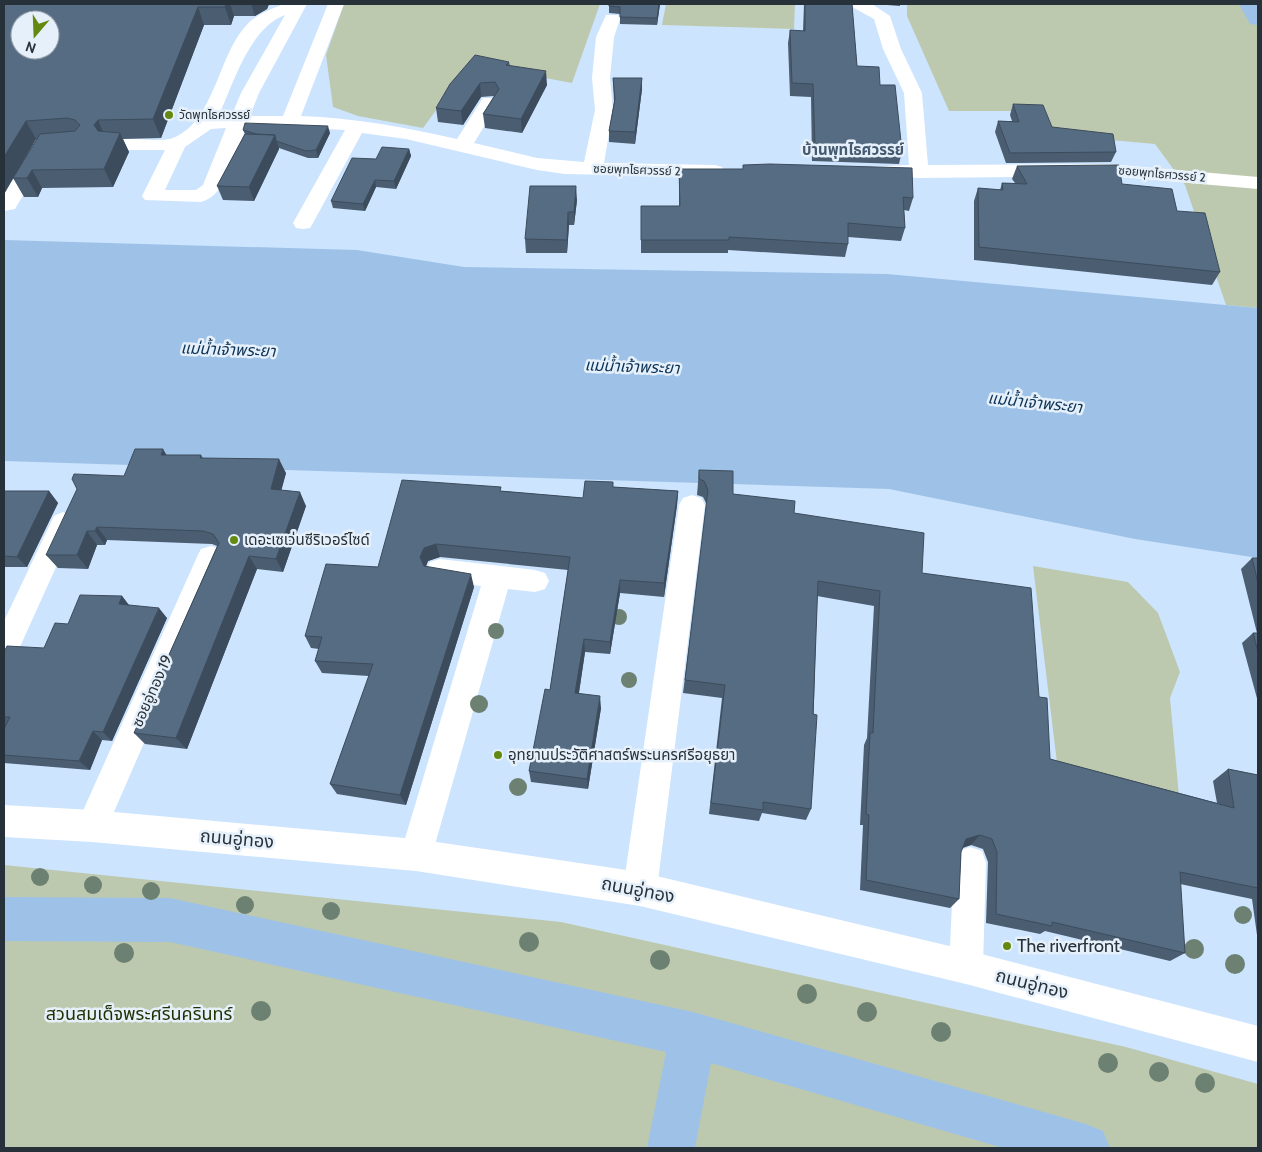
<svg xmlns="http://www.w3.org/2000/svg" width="1262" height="1152" font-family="Cabin,'Noto Sans Thai',sans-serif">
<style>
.green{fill:#bdc9ae}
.water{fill:#9ec2e7}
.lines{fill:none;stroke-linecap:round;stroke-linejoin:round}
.canal{fill:#9ec2e7;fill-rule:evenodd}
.minor{fill:#fff;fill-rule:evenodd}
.major{fill:#fff;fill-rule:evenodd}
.tree{fill:#6d8172}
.wall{fill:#4a5d71}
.shaded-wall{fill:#3c4c5c}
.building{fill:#566c83;stroke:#3c4c5c;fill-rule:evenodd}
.poi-dot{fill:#648910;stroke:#e6f0fa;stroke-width:2}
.labels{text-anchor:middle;stroke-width:5;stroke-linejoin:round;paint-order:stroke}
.far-poi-label{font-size:12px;fill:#27313a;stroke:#e6f0fa;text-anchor:start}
.far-street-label{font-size:12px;fill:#27313a;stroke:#e6f0fa}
.far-quarter-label{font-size:15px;font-weight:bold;fill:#455a70;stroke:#e6f0fa}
.poi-label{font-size:15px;fill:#27313a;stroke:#e6f0fa;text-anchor:start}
.street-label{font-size:15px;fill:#27313a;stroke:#e6f0fa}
.water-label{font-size:16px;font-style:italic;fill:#0b3356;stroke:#e6f0fa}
.near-street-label{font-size:18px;fill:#27313a;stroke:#e6f0fa}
.near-poi-label{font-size:18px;fill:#27313a;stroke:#e6f0fa;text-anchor:start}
.near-park-label{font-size:18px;fill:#1f3000;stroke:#e6f0fa}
</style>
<rect width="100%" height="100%" fill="#cce4fe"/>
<path class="green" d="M344,4H600L572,83L470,64L423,128L358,116L333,107L326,55Z
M666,4H795L794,29L662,25Z
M907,4H1258V308L1226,305L1185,185L1155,144L1055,135L1043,111H949L907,16Z
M1033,566L1128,582L1158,613L1180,672L1170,698L1179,796L1058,771Z
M4,865L561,922L1126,1047L1258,1084V1148H4Z"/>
<path class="water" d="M4,240L357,250L464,267L887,274L1258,308V558L1135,539L889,489L4,461Z"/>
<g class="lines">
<path class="canal" d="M1239,4H1258V25L1250,24Z
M4,897L170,898L693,1012L1086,1124L1103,1131L1110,1148H1003L711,1063L695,1148H647L666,1052L170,942L4,941Z"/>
<path class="minor" d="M284,4H307L259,93L250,116H283L328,4H344L301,116C354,118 405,127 457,139L483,98H497L499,102L474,143L537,158L584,162L595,110L592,78L596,37L606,15H618L620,19L614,37L610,78L613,110L604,163L715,165L722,167L725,171L722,175L715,177L565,174L537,170L406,139L362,133L313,223L310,228L303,229L296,228L293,223L345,130L290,127L246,128C236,151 228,195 201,202L145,200L142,196L165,150H115L108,148L105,144L108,140C126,136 161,143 173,138C218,120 217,48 253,19C263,12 273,8 284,4ZM285,15L241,93L231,117H218C233,85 249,28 285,15ZM226,128L203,185L196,190H165L185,147L211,129Z
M852,4H872L890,16L901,49L922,93L928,165L1109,164L1258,177V189L1109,176L919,178L868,175L865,171L868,167L909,165L904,93L883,49L874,19L854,8Z
M36,150L43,152L46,156L15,209L4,211V195L29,152Z
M692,495L701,498L705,505L657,889L652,901L640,906L628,901L623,889L679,505L683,498Z
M63,512L72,516L76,523L14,660L4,664V621L54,516Z
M211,546L221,549L225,557L103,837L92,842L81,837L76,826L81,815L197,557L201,549Z
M440,559L535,570L545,573L549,581L545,589L535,592L508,589L432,855L428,866L416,871L404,866L400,855L481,586L430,578L426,570L430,562Z
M970,847L982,851L986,863L983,967L978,979L966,984L954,979L949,967L954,863L958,851Z"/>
<path class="major" d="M4,805L92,810L416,839L640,872L966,950L1258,1026V1062L966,984L640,906L416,871L92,842L4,837Z"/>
</g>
<g class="tree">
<circle cx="619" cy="617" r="8"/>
<circle cx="496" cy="631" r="8"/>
<circle cx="629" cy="680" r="8"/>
<circle cx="479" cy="704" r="9"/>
<circle cx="518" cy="787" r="9"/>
<circle cx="40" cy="877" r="9"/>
<circle cx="93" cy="885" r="9"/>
<circle cx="151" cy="891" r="9"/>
<circle cx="245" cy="905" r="9"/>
<circle cx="331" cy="911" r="9"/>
<circle cx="1243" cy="915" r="9"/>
<circle cx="529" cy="942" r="10"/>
<circle cx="1194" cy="949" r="10"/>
<circle cx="124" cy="953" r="10"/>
<circle cx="660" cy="960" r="10"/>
<circle cx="1235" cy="964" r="10"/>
<circle cx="807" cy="994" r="10"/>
<circle cx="261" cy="1011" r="10"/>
<circle cx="867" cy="1012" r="10"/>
<circle cx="941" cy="1032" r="10"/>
<circle cx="1108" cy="1063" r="10"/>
<circle cx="1159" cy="1072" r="10"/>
<circle cx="1205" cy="1083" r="10"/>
</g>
<path class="wall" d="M4,4H269L267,9L255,16H234L231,25H204L161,138L123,139L129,152L113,187L42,188L38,197H24L13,178L37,139H36L4,194Z
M609,4H660L657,25L620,24V14L609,13Z
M804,4H852L857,66L880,85L902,151L899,164L812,161L811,97L790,96L788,43L790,30L803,31Z
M874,4H900V6Z
M509,62L510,66L547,85L522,133L485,128L483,114L494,96L481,97L463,125L438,122L436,108Z
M613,78L642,89L635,144L609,142V131L614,102Z
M1013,104L1052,127L1116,152L1111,162L1006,163L995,132L998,121H1012L1010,115Z
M243,130L330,133L318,158H308L279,148V149L254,201L223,200L217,186L245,134Z
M409,149L411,156L396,189L376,187L365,211L333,208L331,201L376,159Z
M1017,166L1122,184L1177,211L1220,272L1212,285L974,260V201L978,188L1000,190L1002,183H1015L1012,179Z
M679,169L913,198L909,211L904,210L905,228L901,241L848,237V244L845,257L728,250V253H641V206H679Z
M577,200L574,225H569L567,253H526L525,239Z
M167,455H201L203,458L286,473L281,490L306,506L283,572L257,569L187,749L145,744L134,733L217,546L212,544L107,540L105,545H97L88,569L58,568L46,555L124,476Z
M699,470L733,494L794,513L922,573L1039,697L1050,759L1217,803L1213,781L1228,769L1258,775V935H1257L1252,899L1180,884L1185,953L1170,961L1045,931L1040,934L986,923L988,862L983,849L971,845L963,848L961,852L959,899L950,908L860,890L863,825H860L864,745L867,738L874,606L817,596L811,809L806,820L762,813L759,821L709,814L722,698L683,693L707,505L703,497L697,495Z
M613,487L678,491L677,505L664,597L620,593L610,654L585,652L579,693L601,708L588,789L531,782L529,771L550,690L568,570L440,557L428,561L426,566L474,587L406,805L337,794L330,784L369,676L322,673L315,661L319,649L311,648L305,636L378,567L502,491L583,498Z
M4,491H49L58,503L27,567H5L4,569Z
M1252,558H1258V702L1242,643L1253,633H1257L1241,569Z
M122,596L129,605L167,618L112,741L102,740L90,770L4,763V729L6,726H4V652L44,648L68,624Z"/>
<path class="shaded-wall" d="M226,4H230L234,16L231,25L225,7Z
M251,4H269L267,9L255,16Z
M659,4H660L657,25V18Z
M198,7L204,25L161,138L153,119Z
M546,71L547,85L522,133L521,119Z
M642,78V89L635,144V132Z
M480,83L481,97L463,125L461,111Z
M98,120L106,139L103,144L94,125Z
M26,121L36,139L4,194V157Z
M328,126L330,133L318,158L316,150Z
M120,133L129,152L113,187L104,169Z
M275,135L279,149L254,201L249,187Z
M409,149L411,156L396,189L394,181Z
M32,170L42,188L38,197L27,178Z
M375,180L376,187L365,211L363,204Z
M576,186L577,200L574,225V212Z
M568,212L569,225L567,253V240Z
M163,449L172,464L161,455Z
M279,459L286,473L278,503L271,489Z
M49,491L58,503L27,567L17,557Z
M678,491L677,505L664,597V583Z
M300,492L306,506L283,572L276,559Z
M97,527L107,540L105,545L95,531Z
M87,531L97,545L88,569L77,555Z
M436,544L440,557L428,561L424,571L420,557L424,548Z
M249,556L257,569L187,749L176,738Z
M471,574L474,587L406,805L400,795Z
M620,580V593L610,654V642Z
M122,596L130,607L119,604Z
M159,608L167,618L112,741L103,732Z
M584,639L585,652L577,705L575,693Z
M600,696L601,708L588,789L587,779Z
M93,731L102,740L90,770L79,761Z
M980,835L971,845L957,849L966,839Z"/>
<path class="building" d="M4,4H226L225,7H198L153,119L98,120L94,125L98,131L120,133L104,169L32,170L27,178H13L40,134L75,131L80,125L75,120L67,118L26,121L4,157ZM20,20H50V50H20Z
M609,4H659L657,18L620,17V7L609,6Z
M805,4H852L857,66L879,67L880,85H895L902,151L815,148L813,84L792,83L790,30L805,31Z
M475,55L509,62L506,65L546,71L521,119L483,114L499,89L495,82L480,83L461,111L436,108L450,84Z
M613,78H642L635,132L609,131L615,99Z
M1013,104L1043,105L1052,127L1113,134L1116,152L1010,153L998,121L1019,122Z
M245,123L328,126L316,150L306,151L276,141L275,135L256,134L243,130Z
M245,134L275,135L249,187L217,186Z
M382,147L409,149L394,181L375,180L363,204L331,201L352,158L376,159Z
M770,164L912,168L913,198L903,197L905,228L848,223V244L729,237V240H641V206H680L679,169H743V165Z
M1115,165H1119L1122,184L1172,189L1177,211L1205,213L1220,272L979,247L978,188L1003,190L1002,183L1027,184L1017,166Z
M530,186H576L574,212H568L567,240L525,239Z
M135,449H163L161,455H201L200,458L279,459L271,489L300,492L276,559L249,556L176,738L134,733L219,543L213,534L203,531L97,527L95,531H87L77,555H46L77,489L72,479L74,474L124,476Z
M699,470L733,471V494L795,501L794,513L924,533L922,573L1031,588L1039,697L1047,698L1050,759L1234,808L1228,769L1258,775V888L1180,872L1185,953L1052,922V926L996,914L997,852L992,839L980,835L966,839L961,852L959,899L866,880L869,815L866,814L870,733H873L880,591L818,581L813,714L817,715L811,809L763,802V810L711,803L725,685L685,680L708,490L704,481L699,479Z
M402,480L501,487L500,491L583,498L585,481L613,482V487L678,491L664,583L620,580L610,642L584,639L575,693L600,696L587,779L529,771L545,689L550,690L570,557L436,544L424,548L420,557L424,566L471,574L400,795L330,784L373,664L315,661L322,637L305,636L326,564L378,567Z
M4,491H49L17,557L4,556Z
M1252,558H1258V583Z
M80,595L122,596L119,604L159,608L103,732L93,731L79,761L4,755V729L10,717H4V652L7,646L44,648L55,623L68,624Z
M1253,633H1258V652Z"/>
<g class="poi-dot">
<circle cx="169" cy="115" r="5"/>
<circle cx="234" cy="540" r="5"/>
<circle cx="498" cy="755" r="5"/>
<circle cx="1007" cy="946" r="5"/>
</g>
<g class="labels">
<g class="far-poi-label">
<text x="179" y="119">วัดพุทไธศวรรย์</text>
</g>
<g class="far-street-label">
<text transform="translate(637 170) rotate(2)" y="4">ซอยพุทไธศวรรย์ 2</text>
<text transform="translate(1162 174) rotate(5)" y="4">ซอยพุทไธศวรรย์ 2</text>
</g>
<g class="far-quarter-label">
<text x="853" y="155">บ้านพุทไธศวรรย์</text>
</g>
<g class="poi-label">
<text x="244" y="545">เดอะเซเว่นซีริเวอร์ไซด์</text>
<text x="508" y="760">อุทยานประวัติศาสตร์พระนครศรีอยุธยา</text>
</g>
<g class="street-label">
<text transform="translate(152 691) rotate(-66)" y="5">ซอยอู่ทอง 19</text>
</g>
<g class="water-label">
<text transform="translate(228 349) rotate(2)" y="6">แม่น้ำเจ้าพระยา</text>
<text transform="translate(632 366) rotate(2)" y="6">แม่น้ำเจ้าพระยา</text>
<text transform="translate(1035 402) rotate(6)" y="6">แม่น้ำเจ้าพระยา</text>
</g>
<g class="near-street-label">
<text transform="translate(237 839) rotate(5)" y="6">ถนนอู่ทอง</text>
<text transform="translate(638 890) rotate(11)" y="6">ถนนอู่ทอง</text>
<text transform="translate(1032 984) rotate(14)" y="6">ถนนอู่ทอง</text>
</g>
<g class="near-poi-label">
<text x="1017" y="952">The riverfront</text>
</g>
<g class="near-park-label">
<text x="139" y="1020">สวนสมเด็จพระศรีนครินทร์</text>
</g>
</g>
<rect width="1262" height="1152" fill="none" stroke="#27313a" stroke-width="10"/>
<g transform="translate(35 35) rotate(199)"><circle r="24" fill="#e6f0fa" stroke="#9aa4ad"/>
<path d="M0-4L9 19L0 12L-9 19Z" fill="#648910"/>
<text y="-8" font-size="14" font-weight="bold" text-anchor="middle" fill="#27313a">N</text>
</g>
</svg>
